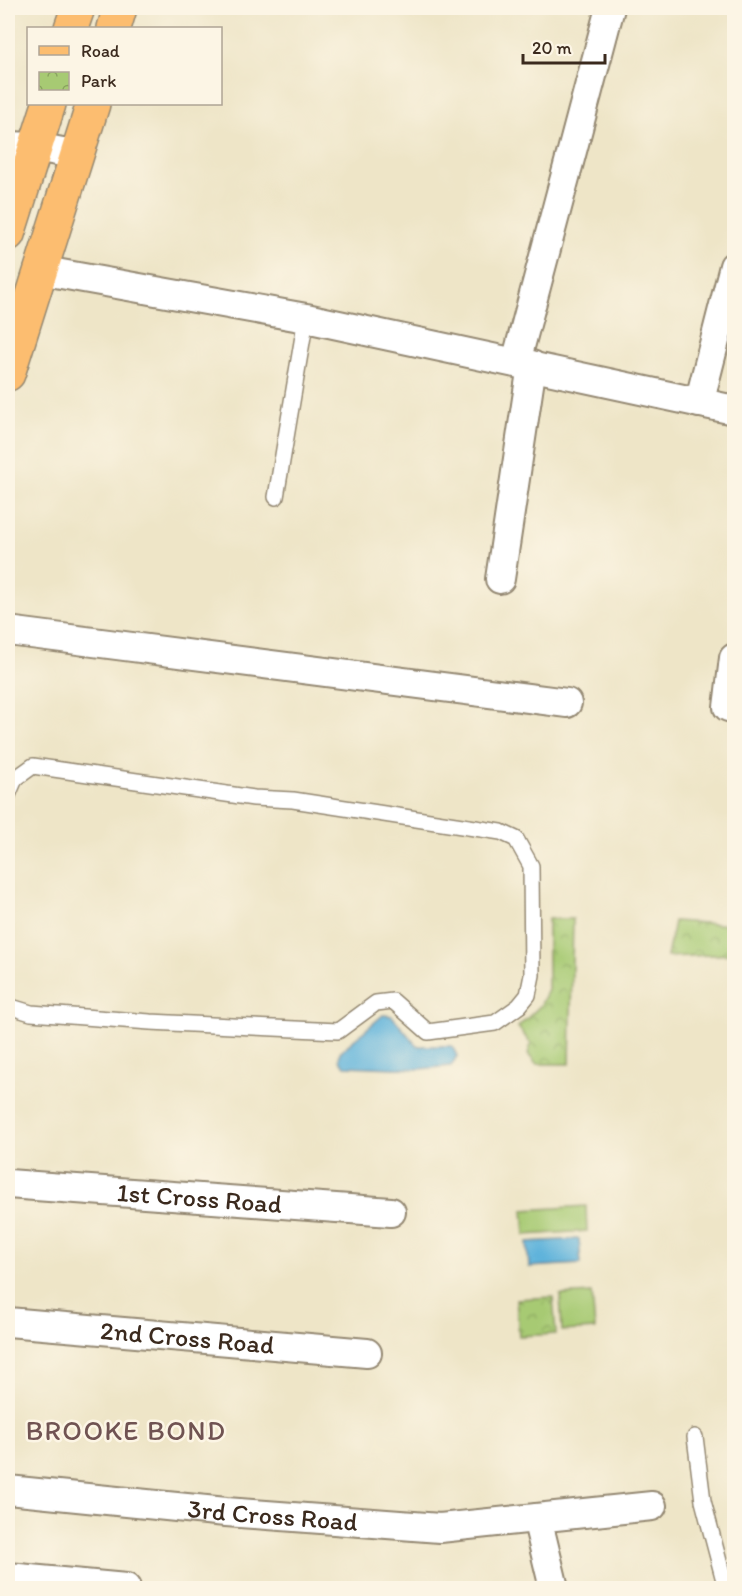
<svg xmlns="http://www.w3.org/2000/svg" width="742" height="1596" font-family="Itim,sans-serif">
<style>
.park{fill:url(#park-crowns);stroke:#717a48;stroke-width:1.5}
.pitch{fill:#a7ca73;stroke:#717a48;stroke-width:1.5}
.water{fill:#5fb3db;stroke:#4d6e7c;stroke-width:1.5}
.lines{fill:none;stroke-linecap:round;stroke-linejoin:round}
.service-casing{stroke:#948872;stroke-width:18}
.minor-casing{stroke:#948872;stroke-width:32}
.primary-casing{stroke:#948872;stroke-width:36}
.service{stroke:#fff;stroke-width:15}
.minor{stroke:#fff;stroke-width:28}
.primary{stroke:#fcbd6f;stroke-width:33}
.labels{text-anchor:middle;stroke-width:5;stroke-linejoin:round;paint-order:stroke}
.street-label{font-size:26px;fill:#3b2a1e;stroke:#fcf5e5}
.neighbourhood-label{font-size:27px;letter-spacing:1.5px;fill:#705352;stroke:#fcf5e5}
</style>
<defs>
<pattern id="park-crowns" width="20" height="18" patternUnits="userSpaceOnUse" patternTransform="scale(1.5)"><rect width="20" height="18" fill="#a7ca73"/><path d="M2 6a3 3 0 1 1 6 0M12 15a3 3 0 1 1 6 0" fill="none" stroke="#89a45e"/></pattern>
</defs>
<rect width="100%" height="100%" fill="#fcf5e5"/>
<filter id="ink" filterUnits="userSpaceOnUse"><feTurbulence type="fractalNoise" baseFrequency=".0167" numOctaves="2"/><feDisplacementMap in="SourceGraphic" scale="12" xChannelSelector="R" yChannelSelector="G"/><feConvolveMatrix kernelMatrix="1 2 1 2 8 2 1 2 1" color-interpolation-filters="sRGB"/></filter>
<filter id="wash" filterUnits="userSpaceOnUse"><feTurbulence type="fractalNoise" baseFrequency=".008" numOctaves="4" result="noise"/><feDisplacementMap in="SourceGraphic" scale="24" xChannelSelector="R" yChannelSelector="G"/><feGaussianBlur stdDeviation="1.35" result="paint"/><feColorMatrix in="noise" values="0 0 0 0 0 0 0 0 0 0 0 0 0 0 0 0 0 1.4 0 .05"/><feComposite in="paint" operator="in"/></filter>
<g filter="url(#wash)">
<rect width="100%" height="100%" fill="#eee5c7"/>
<path class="park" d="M548,919H573L570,1064H536L528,1054L531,1044L518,1027L540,1006L548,990Z
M674,921L734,925V954L667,957Z
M553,1297L556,1334L519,1336L516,1299Z"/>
<path class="pitch" d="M586,1206L587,1231L525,1235L523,1210Z
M592,1293L595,1329L562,1331L560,1295Z"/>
<path class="water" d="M383,1015L392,1016L417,1046H452L457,1056L451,1066L420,1069L345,1066L339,1060L340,1052Z
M579,1239L581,1264L529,1267L527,1242Z"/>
</g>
<g filter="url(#ink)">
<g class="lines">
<g class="service-casing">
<path id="service" d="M276,497L306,318
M8,795L15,779L33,766L254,798L293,800L501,832L516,839L531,866L532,975L528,995L519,1006L495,1023L428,1032L393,1001L376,1003L338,1031L150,1022L31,1013L8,1006
M695,1437L703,1501L726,1588"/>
</g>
<g class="minor-casing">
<g id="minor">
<path d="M8,146L36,147L78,155"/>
<path d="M39,270L306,318L734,410"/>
<path d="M516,362L610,8"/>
<path d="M699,403L734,266"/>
<path d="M500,579L532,365"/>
<path d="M8,631L567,703"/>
<path d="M728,707L734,658"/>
<path id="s1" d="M8,1184L391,1212"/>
<path id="s2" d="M8,1322L367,1353"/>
<path id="s3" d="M8,1490L226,1512L440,1528L652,1506"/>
<path d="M537,1518L554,1588"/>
<path d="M8,1577L126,1588"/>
</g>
</g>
<g class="primary-casing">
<path id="primary" d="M71,28L78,8
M114,28L120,8
M8,234L49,104
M8,374L93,104"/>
</g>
<use href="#service" class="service"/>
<use href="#minor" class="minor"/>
<use href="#primary" class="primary"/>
</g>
</g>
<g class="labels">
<g class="street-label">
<text dy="9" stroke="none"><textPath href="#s1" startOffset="192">1st Cross Road</textPath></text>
<text dy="9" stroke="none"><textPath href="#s2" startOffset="180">2nd Cross Road</textPath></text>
<text dy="9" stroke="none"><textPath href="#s3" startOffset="266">3rd Cross Road</textPath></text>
</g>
<g class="neighbourhood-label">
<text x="126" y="1440">BROOKE BOND</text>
</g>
</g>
<rect width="742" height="1596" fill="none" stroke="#fcf5e5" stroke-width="30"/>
<rect x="27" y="27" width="195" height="78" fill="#fcf5e5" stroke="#afa495" stroke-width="1.5"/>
<rect x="39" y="46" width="30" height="9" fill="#fcbd6f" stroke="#afa495" stroke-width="1.5"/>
<text x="81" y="57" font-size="18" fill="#3b2a1e">Road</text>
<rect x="39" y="72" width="30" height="18" fill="url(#park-crowns)" stroke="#afa495" stroke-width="1.5"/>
<text x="81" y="87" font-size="18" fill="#3b2a1e">Park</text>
<path d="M523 54v9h82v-9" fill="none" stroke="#3b2a1e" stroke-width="3"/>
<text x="532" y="54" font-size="18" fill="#3b2a1e" stroke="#fcf5e5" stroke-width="4.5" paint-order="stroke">20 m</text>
</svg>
